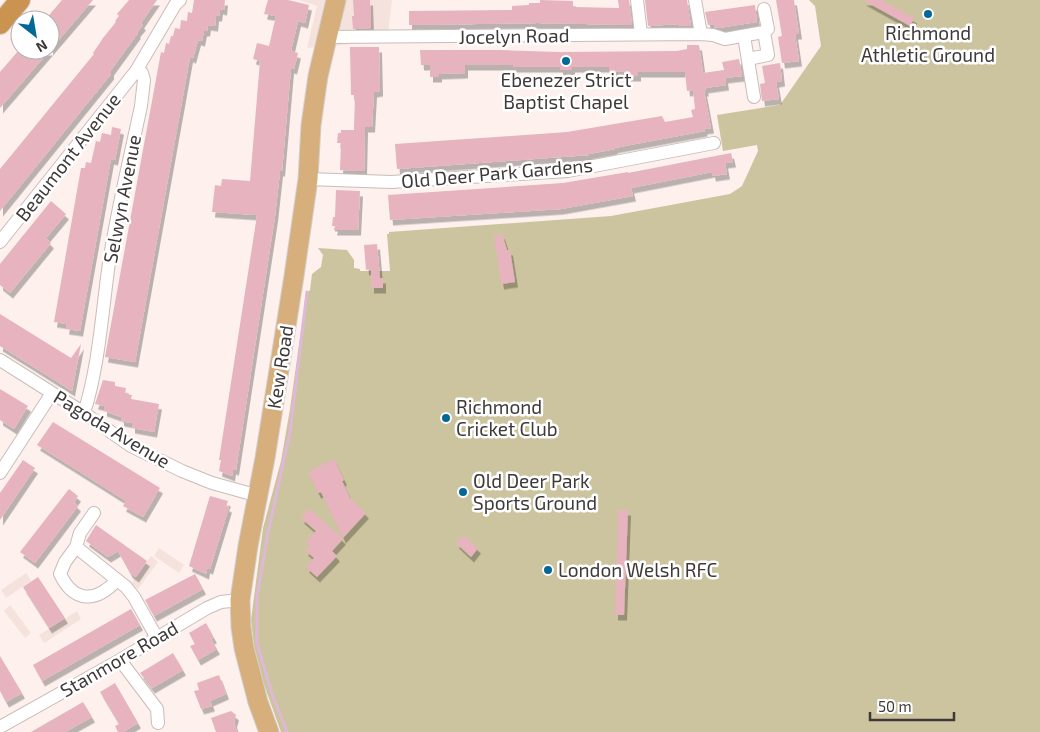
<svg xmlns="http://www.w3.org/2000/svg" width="1040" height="732" font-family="'Exo 2',sans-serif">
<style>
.built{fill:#f6e2dc}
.green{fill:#ccc49e}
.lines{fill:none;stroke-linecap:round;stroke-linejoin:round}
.stream{stroke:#dfb8d8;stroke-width:3}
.building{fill:#e6b3be;filter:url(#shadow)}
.minor-casing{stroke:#c8bdb9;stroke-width:14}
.primary-casing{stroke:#d1d0cf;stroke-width:21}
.trunk-casing{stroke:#d1d0cf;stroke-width:22}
.minor{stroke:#fff;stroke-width:12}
.primary{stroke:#d7af7c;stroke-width:19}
.trunk{stroke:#ca9450;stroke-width:20}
.poi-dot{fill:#046896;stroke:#fff;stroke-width:2}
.labels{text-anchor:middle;stroke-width:5;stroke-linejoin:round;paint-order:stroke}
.poi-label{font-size:19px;fill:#3f3a39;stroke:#fff;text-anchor:start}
.street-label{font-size:19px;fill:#3f3a39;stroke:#fff}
</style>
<defs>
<filter id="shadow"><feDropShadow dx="3" dy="5.5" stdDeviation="0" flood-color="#0004"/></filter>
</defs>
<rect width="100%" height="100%" fill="#fdf0ed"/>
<path class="built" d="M299,0H392L387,41L307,48L317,6Z
M159,548L184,565L179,573L154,556Z
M151,556L158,562L138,589L131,584Z
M26,573L31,581L6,598L1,590Z
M10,605L31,633L25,638L4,611Z
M77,611L81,619L44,643L39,635Z"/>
<path class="green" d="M809,0H1040V732H281L262,679L254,646L251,620L263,528L281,461L290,409L306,294L310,290L312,274L321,267L323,255L318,248L347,250L354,260V268L360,269V271H390L387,234H389V232L611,216L730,194L742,186L758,151L757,145L723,151L717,115L780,105L821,46L815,6Z"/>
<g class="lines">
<path class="stream" d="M287,732L271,691L257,643V597L268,533L290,432L307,292"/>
</g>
<path class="building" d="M62,0H93L50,50V20H45Z
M129,0H157L141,23L143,25L137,32L138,33L111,70V74L0,211V169L94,54L93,53L103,38L116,22L115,21L119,16L117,14Z
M194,0H225L224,10L220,9L219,16H216L215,26L208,25L207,31H204L202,41L198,40L193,58L190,57L135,362L105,357L161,52L164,53L166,43L169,44L171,36H173L175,28L180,29L181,20L187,21L188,12L192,13Z
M268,0H288L309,5L305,23L298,21L291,51L298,53L294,69L291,68L282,171H280L275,216L236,470L233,469L232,476L219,471L221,460H219L257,215L212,212L215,185L221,186L222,179L250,181L260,61L253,59L257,43L269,46L276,16L264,14Z
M353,0H370L371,28L353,29L352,16H354Z
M540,0L573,1V7L619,8L618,0H629L632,25L538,23L409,25V11L512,10V6L529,5V3H540Z
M645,0H687L691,26H680L679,24L648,26Z
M776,0H794L799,34H795L799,61L782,63L778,37L782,36Z
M863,0H881L914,18L910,26Z
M755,5L757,22L718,28L714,27V24L708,25L705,12Z
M687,45H699L703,73L724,70L722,62L739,59L742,76L725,78L726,85L705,88L706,91H704L711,128L704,129L705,131L614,148L615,149L589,154V155L397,169L395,144L567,132L662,116L665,122L693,117L691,110L695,109L693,90L687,91L685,72H638V76H627V71L609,72V67H572V70H560V67H513V65H465V73L439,74V77H430V65H421L420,50H499L558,52L677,51L687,49Z
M350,47H379L380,91L374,92L372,127H365L364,171L340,170L341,143H337L338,133H341V130H354L355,95H351Z
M19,50H50L0,108V72Z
M780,63L782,81L776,82L779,99L762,101L760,84L765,83L762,66Z
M112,127L121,129L115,160L111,159L80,331L66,329L67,324L54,322L81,168H85L86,162L91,163L96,141L100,142L102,133L111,135Z
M731,153L733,162L725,163L727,174L713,176L712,172L631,188L633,196L561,209L390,220L388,195L563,183L628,172V173Z
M336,190L360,191L358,230H334L335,226H332L333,217H335Z
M51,201L66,214L46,238L51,243L10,293L0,285V264Z
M502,234L507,250H510L515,282L501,284L494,236Z
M377,244L380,278H383V288H371V269L366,270L364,245Z
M0,314L71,358L81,344L72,391L0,346Z
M103,380L115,382V386L126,388L125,394L132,395L131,399L159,404L154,432L132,428V423L121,421V417L104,411V406L95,404Z
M0,389L28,406L14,429L0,420Z
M53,422L160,488L143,517L123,506L126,501L37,445Z
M334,459L344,480L342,481L350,498L366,513L343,538L321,492L318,493L308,472Z
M23,460L35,468L0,520V493Z
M69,489L78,496L74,502L78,506L35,563L20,552Z
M210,496L228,501L226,506L229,507L210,569L207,568L206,574L189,566Z
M308,510H311L343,539L332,551L337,556L317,577L306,567L314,558L305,550L310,545L306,542L316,531L301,518Z
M618,510H628L624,615H615Z
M96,525L147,561L136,577L130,573L118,551L108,557L86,541Z
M463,535L478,548L471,557L456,543Z
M195,574L203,589L154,616L145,600Z
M38,577L65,618L49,628L23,587Z
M131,609L140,625L42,681L33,665Z
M206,623L214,638L211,639L217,649L198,660L190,646L195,644L189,633Z
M173,653L183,670L152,688L140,673Z
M0,656L22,693L6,702L0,691Z
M219,675L226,694L210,701L212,706L201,709L194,691L199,690L197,683Z
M115,683L138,723L123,732H118L115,726L119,724L100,692Z
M83,702L92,717L65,732H31Z
M231,711L236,715L234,722L237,732H216L211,718Z"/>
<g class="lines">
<g class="minor-casing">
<path id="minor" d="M637,0L641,34
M695,0L701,34
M744,36L754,97
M327,37L701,34L713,35L725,39L764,32L768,29L764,9
M748,59L768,55L764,32
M308,179L391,182L568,171L714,143
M0,242L136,71L175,5L180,0
M0,360L84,413L131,446L182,471L212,483L248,493H258
M84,413C99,366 102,312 109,263C117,210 130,158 141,106L144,80L142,73L136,71
M0,473L52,393
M94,513L80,533L76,547L65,562L60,574C74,603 96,603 117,580
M76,547L126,587L134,597L157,638
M120,660L157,709L158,723
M0,727L120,660L207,608L221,602L240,600"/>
</g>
<g class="primary-casing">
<path id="primary" d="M269,732L258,702L244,648L241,627L240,600L248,546L265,458L294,276L308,179L311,125L318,76L336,0"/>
</g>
<g class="trunk-casing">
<path id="trunk" d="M0,24L20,0"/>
</g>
<use href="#minor" class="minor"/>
<use href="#primary" class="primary"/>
<use href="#trunk" class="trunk"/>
</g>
<g class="poi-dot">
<circle cx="928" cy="14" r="5"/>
<circle cx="566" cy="61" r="5"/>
<circle cx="446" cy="418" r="5"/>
<circle cx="463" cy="492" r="5"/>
<circle cx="548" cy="570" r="5"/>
</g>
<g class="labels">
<g class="poi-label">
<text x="928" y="40" text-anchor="middle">Richmond<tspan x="928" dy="22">Athletic Ground</tspan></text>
<text x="566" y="87" text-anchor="middle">Ebenezer Strict<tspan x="566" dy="22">Baptist Chapel</tspan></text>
<text x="456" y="414">Richmond<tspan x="456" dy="22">Cricket Club</tspan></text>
<text x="473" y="488">Old Deer Park<tspan x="473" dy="22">Sports Ground</tspan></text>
<text x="558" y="577">London Welsh RFC</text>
</g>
<g class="street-label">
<text transform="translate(514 36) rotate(-1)" y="7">Jocelyn Road</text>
<text transform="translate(68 157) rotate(-52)" y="7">Beaumont Avenue</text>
<text transform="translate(497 173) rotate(-5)" y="7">Old Deer Park Gardens</text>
<text transform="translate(122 199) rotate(-79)" y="7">Selwyn Avenue</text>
<text transform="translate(280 367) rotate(-81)" y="7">Kew Road</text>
<text transform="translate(112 429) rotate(31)" y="7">Pagoda Avenue</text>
<text transform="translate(119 659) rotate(-30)" y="7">Stanmore Road</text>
</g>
</g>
<g transform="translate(35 35) rotate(149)"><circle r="24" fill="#ffffff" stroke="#b2b0b0"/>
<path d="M0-4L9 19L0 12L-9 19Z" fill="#046896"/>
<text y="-8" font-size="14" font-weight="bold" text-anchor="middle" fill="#3f3a39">N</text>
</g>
<path d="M870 712v8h84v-8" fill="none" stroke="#3f3a39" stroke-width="2.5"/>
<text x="878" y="712" font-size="15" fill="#3f3a39" stroke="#ffffff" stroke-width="4" paint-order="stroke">50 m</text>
</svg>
